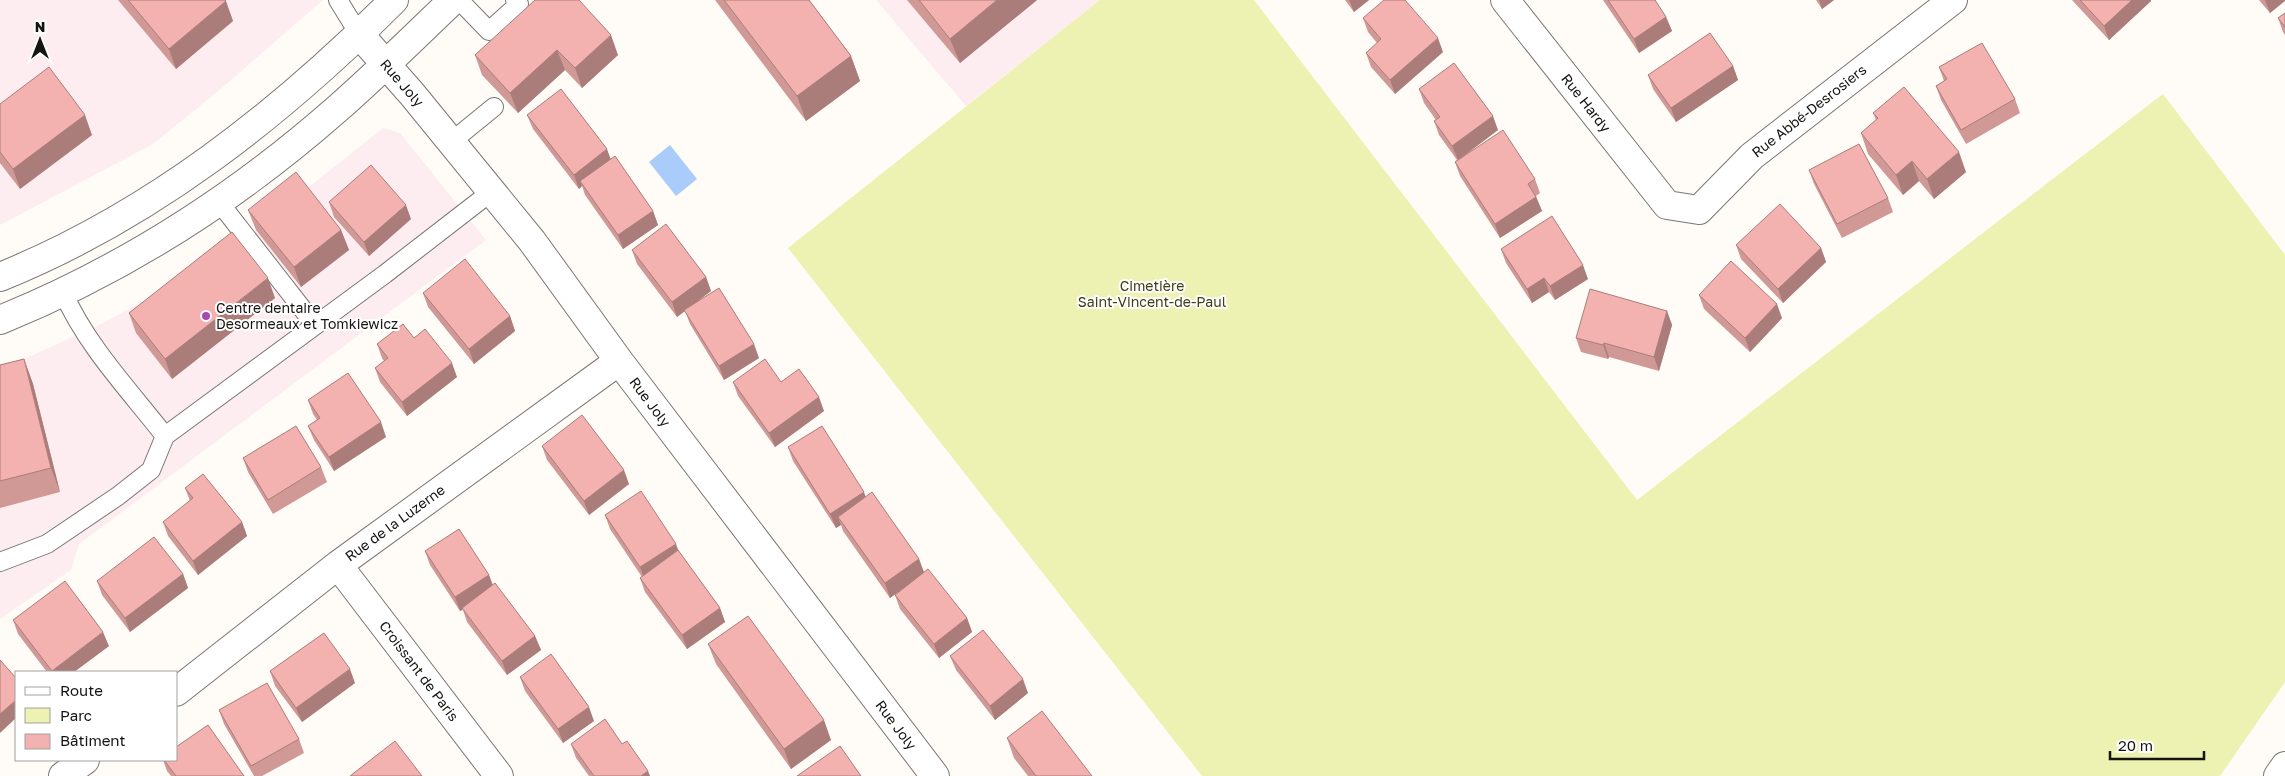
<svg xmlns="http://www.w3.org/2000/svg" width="2285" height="776" font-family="'Golos Text',sans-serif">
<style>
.commercial{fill:#fdedf0}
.green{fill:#edf1b1}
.water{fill:#a9ccfb}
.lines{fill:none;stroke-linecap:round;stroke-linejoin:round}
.service-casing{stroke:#7a7773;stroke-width:20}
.minor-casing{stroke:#7a7773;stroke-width:30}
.tertiary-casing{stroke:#7a7773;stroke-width:30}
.service{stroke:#fff;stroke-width:18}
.minor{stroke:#fff;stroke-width:28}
.tertiary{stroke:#fff;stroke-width:28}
.wall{fill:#d19996}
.shaded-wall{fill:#aa7d7a}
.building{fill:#f3b2af;stroke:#aa7d7a}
.poi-dot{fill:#a849b2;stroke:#fff;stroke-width:2}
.labels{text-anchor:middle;stroke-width:4;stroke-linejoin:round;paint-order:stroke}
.street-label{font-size:14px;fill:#151412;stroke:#fff}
.park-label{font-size:14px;fill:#3d3e13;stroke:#fff}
.poi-label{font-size:14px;fill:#151412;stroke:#fff;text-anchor:start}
</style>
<rect width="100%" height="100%" fill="#fffbf6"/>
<path class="commercial" d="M0,0H323L223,87L153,144L0,225Z
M876,0H1100L966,106Z
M383,128L400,133L486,240L79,544L71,570L0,619V370L95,327L190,277L255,230Z"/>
<path class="green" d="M1100,0H1254L1637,500L2163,94L2285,255V682L2220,776H1202L788,248Z"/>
<path class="water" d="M670,145L697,179L676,196L649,162Z"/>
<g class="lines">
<g class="service-casing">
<path id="service" d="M338,0L359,34
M459,0L489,31L519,4L515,0
M451,142L494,107
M219,202L315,325
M63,292C86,345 129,390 165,436L385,274L491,192
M0,562L47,544L118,496L151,470L165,436"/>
</g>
<g class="minor-casing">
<path id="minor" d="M1505,0L1667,205L1699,210L1752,156L1953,0
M359,34L412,94L532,241L619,361L935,776
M338,565L499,776
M176,692L338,565L619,361
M63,776L85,760"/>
</g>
<g class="tertiary-casing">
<path id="tertiary" d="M0,277C151,216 280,114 394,0
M0,320C123,270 237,197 337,109C377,74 414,37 453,0
M2278,776L2285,766"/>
</g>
<use href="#service" class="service"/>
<use href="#minor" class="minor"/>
<use href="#tertiary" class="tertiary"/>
</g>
<path class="wall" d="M118,0H225L233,21L176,69Z
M535,0L618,55L582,88L565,70L518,113L482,75L475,55Z
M715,0H809L851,56L860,81L806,121Z
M907,0H1037L960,63Z
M1345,0H1369L1354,12Z
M1603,0H1655L1666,17L1672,31L1639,53Z
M1816,0H1834L1822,9Z
M2072,0H2151V1L2109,40Z
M2259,0H2285L2270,13Z
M2285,13V35L2283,32L2278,18Z
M1363,18L1443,52L1395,94L1371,67L1366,53L1377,43L1368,32Z
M1733,66L1738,80L1676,122L1653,89L1648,75Z
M1939,67L2015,99L2020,113L1966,144L1941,100L1936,86L1944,81Z
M1419,89L1498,130L1464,156L1535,179L1540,193L1536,196L1542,211L1500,238L1460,176L1455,162L1457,160L1439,135L1434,121L1436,120L1424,103Z
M0,104L92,135L20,189L0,163Z
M1873,113L1966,172L1934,199L1919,181L1903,195L1868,154L1861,133L1876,120Z
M527,115L611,159L653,211L658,225L623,249L585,195L582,186L579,189L533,129Z
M1809,170L1888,198L1893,212L1842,238L1814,184Z
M329,202L411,219L369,256L334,217Z
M248,210L341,230L349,250L301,287L256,230Z
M1736,245L1821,248L1826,262L1783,303L1741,259Z
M1501,249L1588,279L1555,300L1549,292L1532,303L1506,263Z
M632,250L706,277L711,291L691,306L759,358L724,380L690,324L685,311L677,317L637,264Z
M423,293L510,316L515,331L474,364L428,307Z
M1699,295L1782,318L1750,352L1704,309Z
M275,298L172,379L136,333L129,313Z
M1667,311L1672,325L1659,371L1609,357L1608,359L1581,352L1576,338Z
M414,338L457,377L407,416L380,382L375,368L384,361L382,358L377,344Z
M24,359L33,384L60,492L0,508V365Z
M733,382H781L824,411L775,447L738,396Z
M308,400L386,437L334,471L314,440L308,426L317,420L313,414Z
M542,446L629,484L589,515L547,460Z
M788,447L866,497L919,559L924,572L967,618L972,632L939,658L900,609L895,595L909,584L890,598L843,531L841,525L836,528L793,461Z
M243,458L321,467L327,482L273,514L248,472Z
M185,488L242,522L247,536L198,575L168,536L163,522L190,501Z
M605,515L678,550L720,608L725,622L687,649L645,592L640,578L642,577L610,529Z
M425,551L489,575L493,585L535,636L541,650L507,675L467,622L463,610L460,611L430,565Z
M183,574L188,588L130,632L102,595L97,581Z
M13,620L109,646L74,672H47L18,634Z
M708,644L831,740L791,769L716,664Z
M950,656L1028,693L995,720L956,670Z
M270,671L355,683L302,722L275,686Z
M520,677L594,721L563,743L525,691Z
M219,710L299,739L304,753L262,776H254L224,724Z
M1007,738L1092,776H1028L1014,758Z
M571,744L650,776H589L576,758Z
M163,760H176L244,776H171L167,771Z"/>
<path class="shaded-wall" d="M997,0H1037L960,63L950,39Z
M1349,0H1369L1354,12Z
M1819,0H1834L1822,9Z
M2132,0H2151V1L2109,40L2104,26Z
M2265,0H2285V1L2270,13Z
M226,1L233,21L176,69L169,49Z
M1666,17L1672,31L1639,53L1634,39Z
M611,35L618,55L582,88L575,68Z
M1438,38L1443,52L1395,94L1390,80Z
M557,50L565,70L518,113L510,93Z
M851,56L860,81L806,121L797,96Z
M1733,66L1738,80L1676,122L1671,108Z
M85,115L92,135L20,189L13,169Z
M1493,116L1498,130L1458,160L1452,146Z
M607,149L612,163L580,181L582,186L579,189L574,175Z
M1959,152L1966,172L1934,199L1927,179Z
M1912,161L1919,181L1903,195L1896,175Z
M1536,197L1542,211L1500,238L1495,224Z
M406,205L411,219L369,256L364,242Z
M653,211L658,225L623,249L618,235Z
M341,230L349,250L301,287L294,267Z
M1821,248L1826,262L1783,303L1778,289Z
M1583,265L1588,279L1555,300L1550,286Z
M706,277L711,291L677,317L672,302Z
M268,278L275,298L172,379L165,359Z
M1544,278L1549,292L1532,303L1527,289Z
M1777,304L1782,318L1750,352L1745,338Z
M1667,311L1672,325L1659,371L1654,357Z
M510,316L515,331L474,364L469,349Z
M1604,343L1609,357L1608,359L1603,345Z
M754,344L759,358L724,380L719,366Z
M24,359L33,384L60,492L51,468Z
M452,363L457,377L407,416L402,402Z
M819,397L824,411L775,447L769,433Z
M381,422L386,437L334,471L329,457Z
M624,470L629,484L589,515L584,501Z
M864,492L869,506L838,517L841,525L836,528L830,514Z
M242,522L247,536L198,575L193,561Z
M676,544L681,558L645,581L640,567Z
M919,559L924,573L890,598L885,583Z
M183,574L188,588L130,632L125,618Z
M489,575L494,589L460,611L455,597Z
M720,608L725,622L687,649L682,635Z
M967,618L972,632L939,658L934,644Z
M103,632L109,646L74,672H52V671Z
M535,636L541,650L507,675L502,661Z
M350,669L355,683L302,722L296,708Z
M1023,679L1028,693L995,720L990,706Z
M16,700V718L0,733V714Z
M589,707L594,721L563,743L558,729Z
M824,720L831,740L791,769L784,749Z
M648,771L650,776H641Z"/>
<path class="building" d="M128,0H225L226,1L169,49Z
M535,0H579L611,35L575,68L557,50L510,93L475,55Z
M724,0H809L851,56L797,96Z
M919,0H997L950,39Z
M1384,0H1405L1438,38L1390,80L1366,53L1381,39L1363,18Z
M1608,0H1655L1666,17L1634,39Z
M2080,0H2132L2104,26Z
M2285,13V27L2278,18Z
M1710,33L1733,66L1671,108L1648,75Z
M1982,43L2015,99L1961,130L1936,86L1947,79L1939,67Z
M1454,63L1493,116L1452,146L1434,121L1440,117L1419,89Z
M49,67L85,115L13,169L0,152V104Z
M1904,87L1959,152L1927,179L1912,161L1896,175L1861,133L1878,118L1873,113Z
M561,89L607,149L574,175L527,115Z
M1503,130L1535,179L1528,184L1536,197L1495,224L1455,162Z
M1859,144L1888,198L1837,224L1809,170Z
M615,156L653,211L618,235L580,181Z
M371,165L406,205L364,242L329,202Z
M296,172L341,230L294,267L248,210Z
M1780,204L1821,248L1778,289L1736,245Z
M1552,216L1583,265L1550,286L1544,278L1527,289L1501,249Z
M666,224L706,277L672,302L632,250Z
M232,232L268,278L165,359L129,313Z
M465,259L510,316L469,349L423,293Z
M1731,261L1777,304L1745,338L1699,295Z
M719,288L754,344L719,366L684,310Z
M1590,289L1667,311L1654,357L1604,343L1603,345L1576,338Z
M403,324L414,338L425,329L452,363L402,402L375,368L388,358L377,344Z
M24,359L51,468L0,481V365Z
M765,359L781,382L799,369L819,397L769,433L733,382Z
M348,373L381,422L329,457L308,426L320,418L308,400Z
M582,415L624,470L584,501L542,446Z
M296,426L321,467L268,500L243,458Z
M822,426L864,492L830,514L788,447Z
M203,474L242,522L193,561L163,522L193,498L185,488Z
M641,491L676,544L640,567L605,515Z
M872,492L919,559L885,583L838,517Z
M459,529L489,575L455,597L425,551Z
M154,537L183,574L125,618L97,581Z
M678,550L720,608L682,635L640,578Z
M928,569L967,618L934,644L895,595Z
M65,581L103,632L52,671L13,620Z
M495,583L535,636L502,661L462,608Z
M748,616L824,720L784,749L708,644Z
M983,630L1023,679L990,706L950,656Z
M324,633L350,669L296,708L270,671Z
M551,654L589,707L558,729L520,677Z
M0,660L16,678V700L0,714Z
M267,683L299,739L251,766L219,710Z
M1042,711L1092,776H1036L1007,738Z
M605,719L622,744L627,741L648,771L641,776H594L571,744Z
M208,725L244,776H176L164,760H176V747Z
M395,741L422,776H350Z
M840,746L861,776H797Z"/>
<circle class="poi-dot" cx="206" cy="316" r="5"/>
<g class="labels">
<g class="street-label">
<text transform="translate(402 83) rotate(49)" y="5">Rue Joly</text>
<text transform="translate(1586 103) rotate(52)" y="5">Rue Hardy</text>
<text transform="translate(1809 111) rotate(-38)" y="5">Rue Abbé-Desrosiers</text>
<text transform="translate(650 402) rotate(53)" y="5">Rue Joly</text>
<text transform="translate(395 523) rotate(-36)" y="5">Rue de la Luzerne</text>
<text transform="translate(419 671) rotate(53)" y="5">Croissant de Paris</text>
<text transform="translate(896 725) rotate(53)" y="5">Rue Joly</text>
</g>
<g class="park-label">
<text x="1152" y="291">Cimetière<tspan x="1152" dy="16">Saint-Vincent-de-Paul</tspan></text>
</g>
<g class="poi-label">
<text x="216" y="313">Centre dentaire<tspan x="216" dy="16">Desormeaux et Tomkiewicz</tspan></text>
</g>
</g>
<rect x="15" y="671" width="162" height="90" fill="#ffffff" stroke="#a1a1a0"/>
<rect x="25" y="687" width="25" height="8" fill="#ffffff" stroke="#a1a1a0"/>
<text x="60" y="696" font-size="15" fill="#151412">Route</text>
<rect x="25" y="708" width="25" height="15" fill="#edf1b1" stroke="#a1a1a0"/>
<text x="60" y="721" font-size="15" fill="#151412">Parc</text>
<rect x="25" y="734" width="25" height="15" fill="#f3b2af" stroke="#a1a1a0"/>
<text x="60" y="746" font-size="15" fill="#151412">Bâtiment</text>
<g transform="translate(40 40)" stroke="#ffffff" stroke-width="4" paint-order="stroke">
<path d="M0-4L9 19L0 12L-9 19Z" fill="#151412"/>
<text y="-8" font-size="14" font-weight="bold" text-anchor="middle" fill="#151412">N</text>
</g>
<path d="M2110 751v8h94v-8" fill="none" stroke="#151412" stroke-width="2.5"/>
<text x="2118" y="751" font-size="15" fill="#151412" stroke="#ffffff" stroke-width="4" paint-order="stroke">20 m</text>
</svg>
